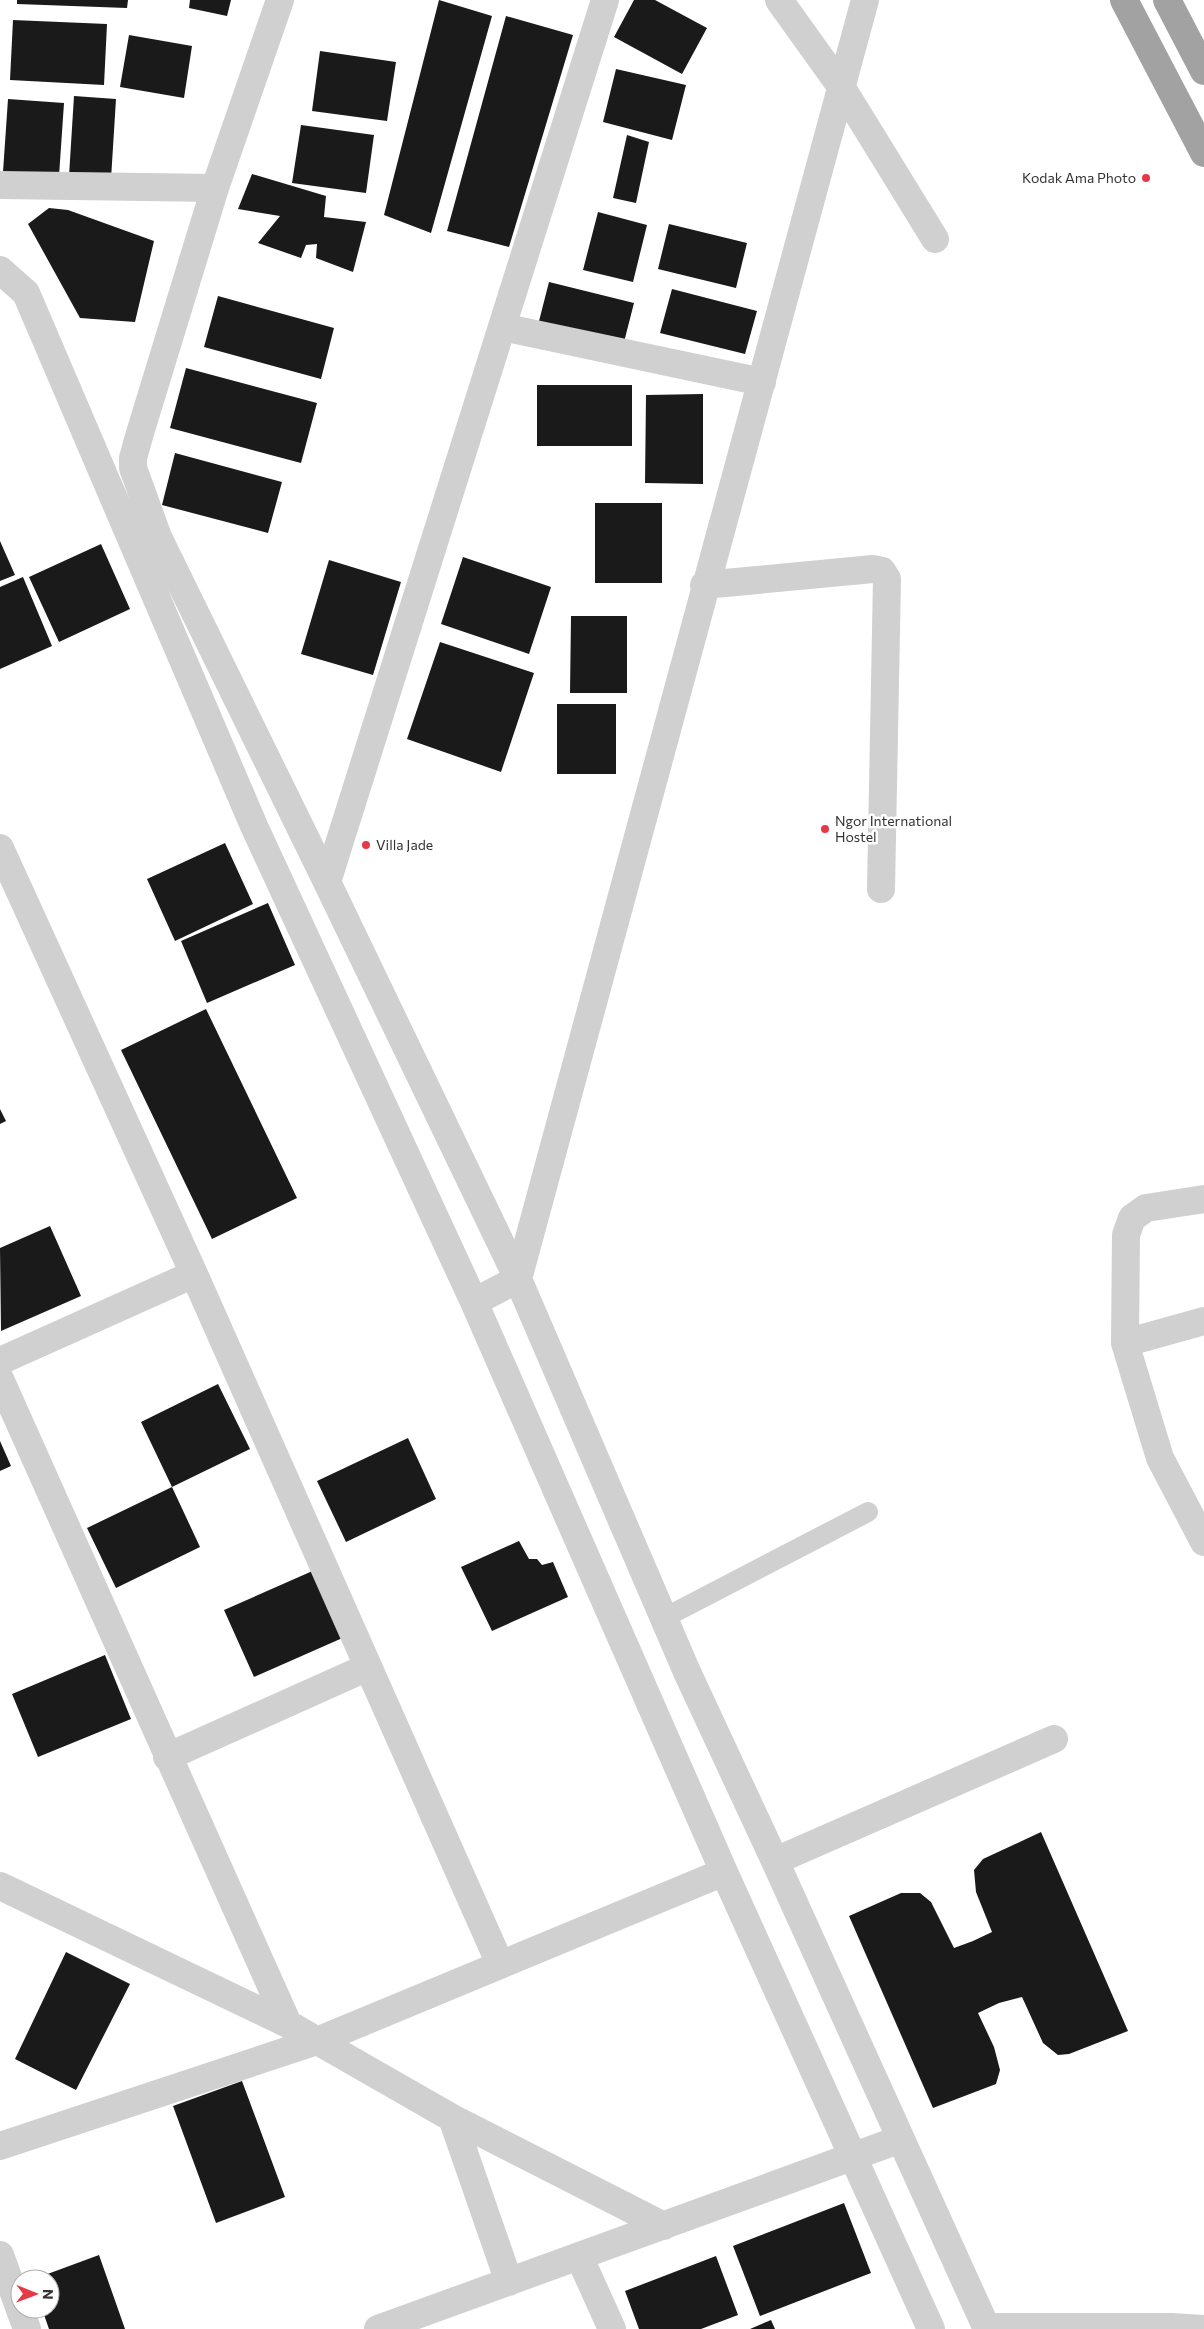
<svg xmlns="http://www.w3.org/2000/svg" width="1204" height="2329" font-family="Commissioner,sans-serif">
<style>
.building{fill:#1a1a1a}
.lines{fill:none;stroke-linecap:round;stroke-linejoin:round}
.service{stroke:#d0d0d0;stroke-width:20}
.minor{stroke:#d0d0d0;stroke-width:28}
.trunk{stroke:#a2a2a2;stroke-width:28}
.poi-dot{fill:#e63946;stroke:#fff;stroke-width:2}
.labels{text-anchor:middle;stroke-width:5;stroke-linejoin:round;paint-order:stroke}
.poi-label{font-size:14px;fill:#333;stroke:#fff;text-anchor:start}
</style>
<rect width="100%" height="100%" fill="#fff"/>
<path class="building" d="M17,0H128L127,8L17,4Z
M190,0H231L227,16L189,8Z
M439,0L492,16L431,233L384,215Z
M634,0H655L707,28L682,74L614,37Z
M506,16L573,35L509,247L447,231Z
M13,20L107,24L104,85L10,80Z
M129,35L192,46L184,98L120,87Z
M320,51L396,62L387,121L312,111Z
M616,69L686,85L672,140L603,122Z
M74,96L116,99L111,179L69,176Z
M8,99L64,103L59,176L3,172Z
M301,125L374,135L366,193L292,183Z
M627,135L649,142L636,203L613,198Z
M252,174L326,196L324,217L366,222L353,272L316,258L317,244L306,245L301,258L258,243L280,216L238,209Z
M49,208L68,210L154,241L135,322L80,318L28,224Z
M598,212L647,225L633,282L583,270Z
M669,224L747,243L736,288L658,269Z
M549,282L634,303L623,346L538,325Z
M672,289L757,311L745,354L660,333Z
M218,296L334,328L321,379L204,347Z
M186,368L317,403L301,463L170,428Z
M537,385H632V446H537Z
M703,394V484L645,483L646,395Z
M175,453L282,482L268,533L162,505Z
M595,503H662V583H595Z
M0,541L15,575L0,581Z
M101,544L130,609L59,642L29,577Z
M463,557L551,587L529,654L441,624Z
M329,560L401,582L373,675L301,654Z
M23,577L52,646L0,669V587Z
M571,616H627V693H570Z
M440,642L534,673L501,772L407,739Z
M557,704H616V774H557Z
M225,843L253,904L175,941L147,879Z
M268,903L295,965L207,1003L181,941Z
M206,1009L297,1198L212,1239L121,1050Z
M0,1109L6,1121L0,1124Z
M50,1226L81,1296L1,1331L0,1248Z
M218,1384L250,1449L172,1487L141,1422Z
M408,1438L436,1499L346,1542L317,1481Z
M0,1441L11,1466L0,1471Z
M172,1487L200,1547L116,1588L87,1528Z
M519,1541L529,1559H537L542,1565L553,1562L568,1597L492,1631L461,1567Z
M317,1569L347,1636L254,1677L224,1610Z
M105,1655L131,1719L38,1757L12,1694Z
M1041,1832L1128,2031L1069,2054L1058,2055L1043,2043L1022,1997L999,2003L978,2013L994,2047L1000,2070L996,2084L933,2108L849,1916L901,1893H920L931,1902L954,1948L973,1941L992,1932L976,1892L974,1870L983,1859Z
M66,1952L130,1984L76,2090L15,2059Z
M242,2081L285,2197L216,2223L173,2106Z
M844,2203L871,2273L760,2316L733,2246Z
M99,2255L125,2329H49L42,2309H50V2279H34Z
M716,2256L738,2315L701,2329H639L625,2291Z
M771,2320L775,2329H750Z"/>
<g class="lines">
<path class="service" d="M664,1618L868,1512"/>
<path class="minor" d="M280,0L215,188L140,433L133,458V468L158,537L327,882L518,1279L687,1672L775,1861L987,2329
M779,0L842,88L935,239
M0,185L215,188
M0,270L26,293L254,826L474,1302L724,1872L931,2329
M502,327L762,382
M704,585L873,569L882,571L887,579L881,889
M0,848L194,1274L500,1964
M327,882L605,0
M1204,1199L1146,1208L1132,1218L1126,1235L1125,1343L1160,1458L1204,1542
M474,1302L518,1279L865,0
M1125,1343L1204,1321
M0,1361L194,1274
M0,1379L288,2024
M167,1757L368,1667
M775,1861L1054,1739
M0,1886L288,2024L452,2118L664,2226
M452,2118L509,2282
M0,2146L317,2041L724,1872
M0,2255L27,2329
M579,2256L612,2329
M986,2327H1172L1204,2329
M378,2329L901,2139"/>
<path class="trunk" d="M1124,0L1204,153
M1167,0L1204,71"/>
</g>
<g class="poi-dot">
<circle cx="1146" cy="178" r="5"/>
<circle cx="825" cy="829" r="5"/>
<circle cx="366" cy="845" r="5"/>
</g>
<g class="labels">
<g class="poi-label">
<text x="1136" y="183" text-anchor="end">Kodak Ama Photo</text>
<text x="835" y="826">Ngor International<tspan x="835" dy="16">Hostel</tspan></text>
<text x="376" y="850">Villa Jade</text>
</g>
</g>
<g transform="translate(35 2294) rotate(91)"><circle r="24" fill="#ffffff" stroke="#adadad"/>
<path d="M0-4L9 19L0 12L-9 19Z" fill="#e63946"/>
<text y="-8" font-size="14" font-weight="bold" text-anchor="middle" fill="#333333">N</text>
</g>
</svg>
